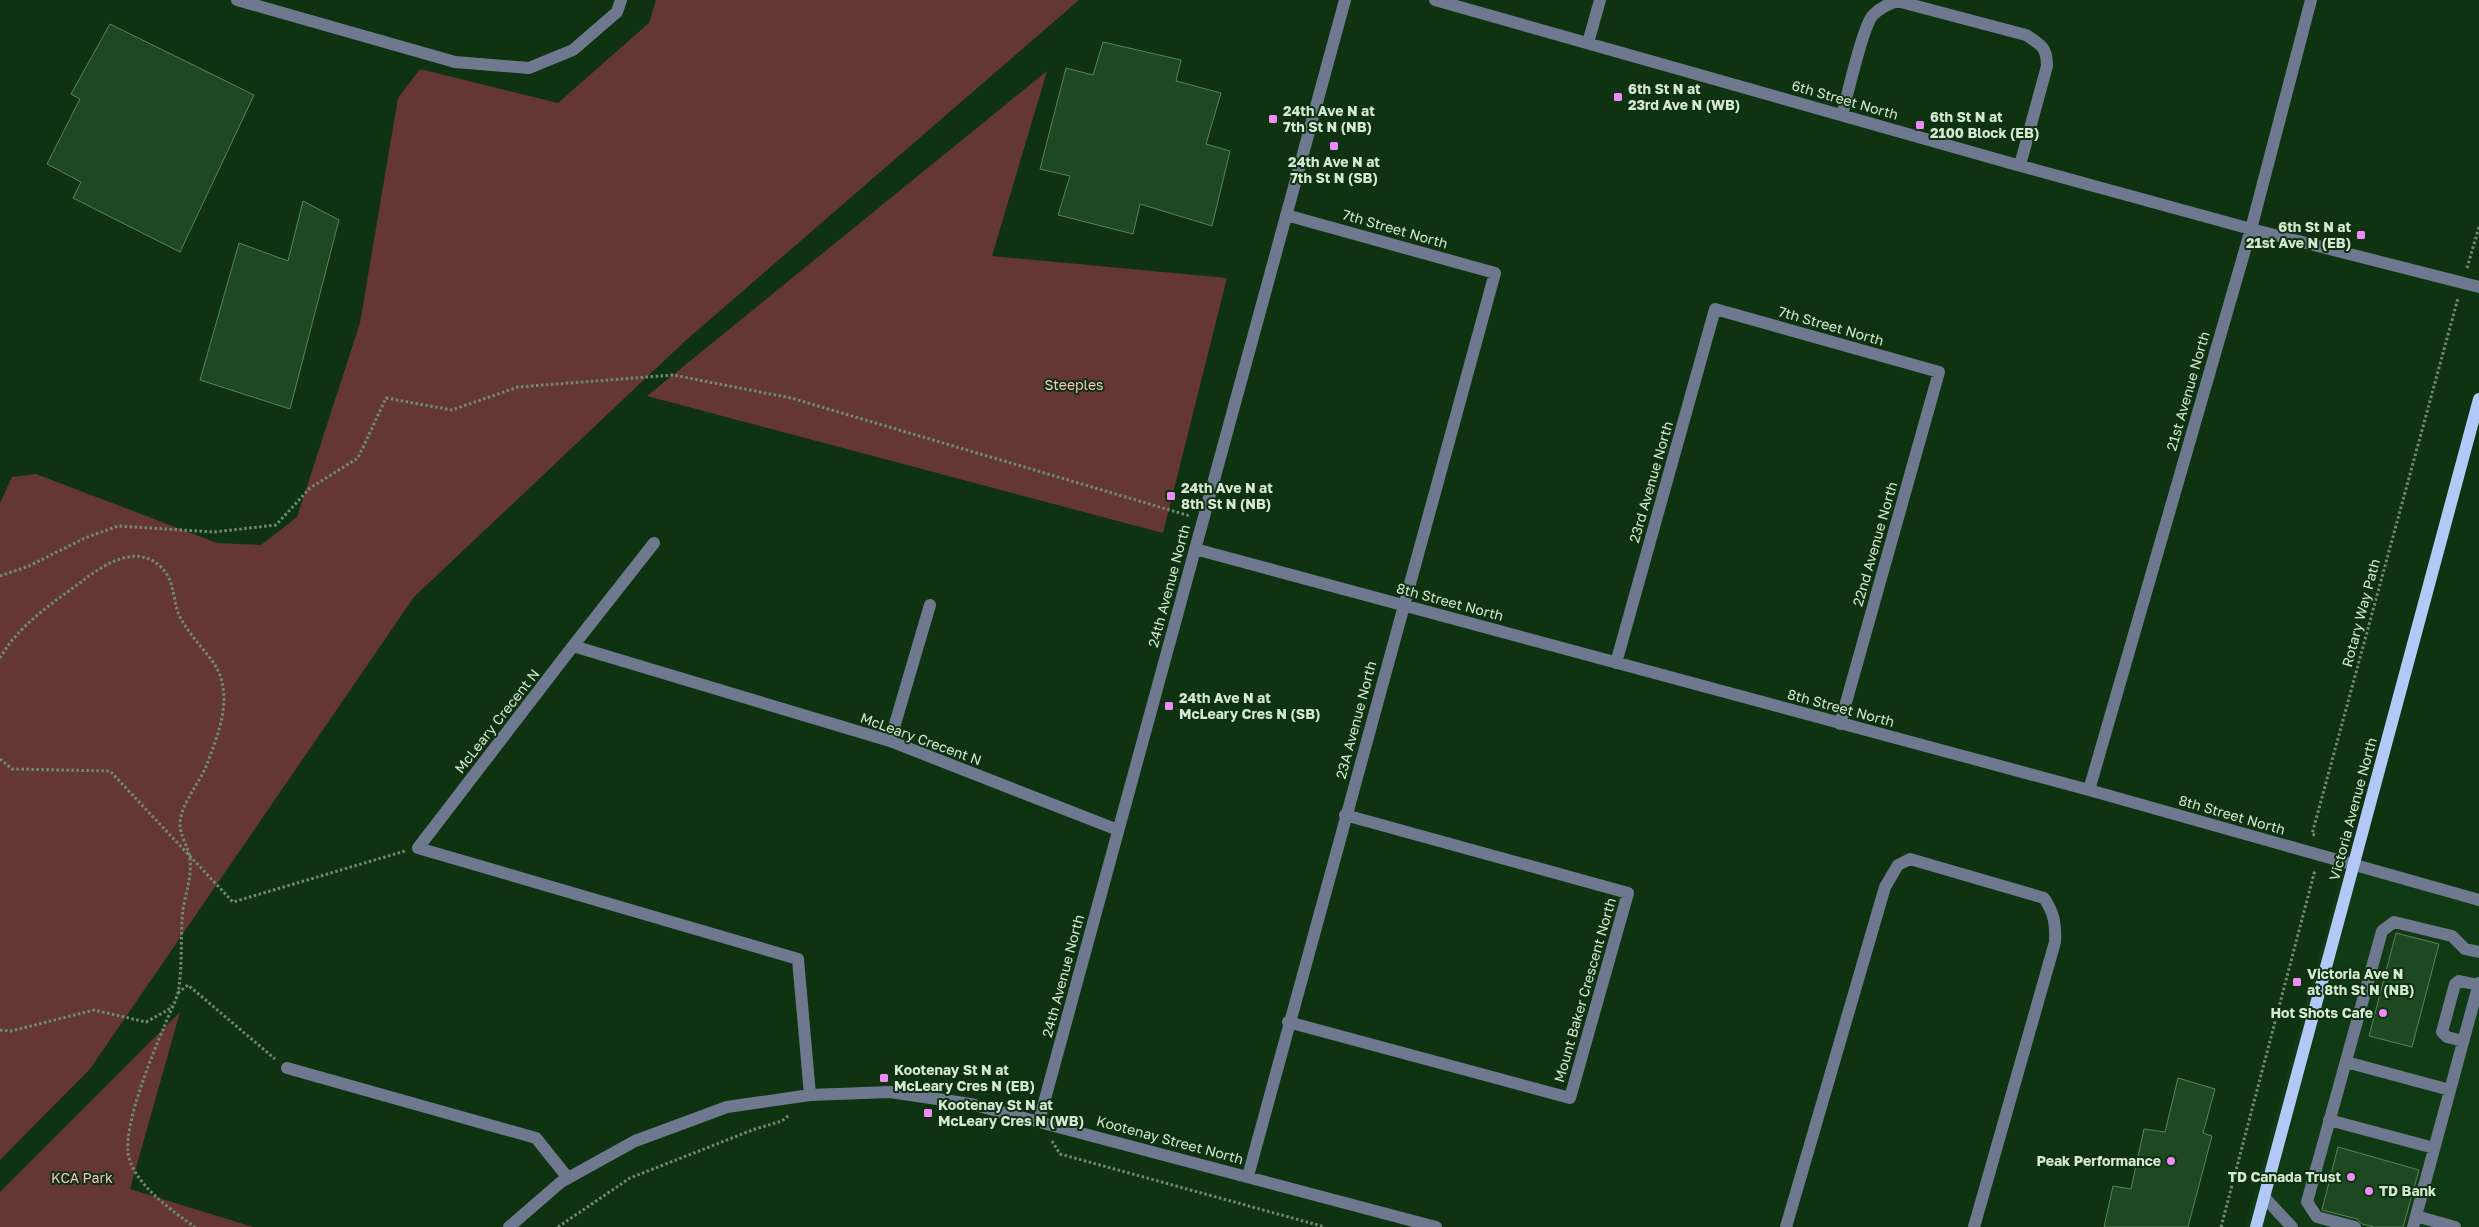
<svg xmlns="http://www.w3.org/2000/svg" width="2479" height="1227" font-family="'Golos Text',sans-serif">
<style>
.built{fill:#103a13}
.green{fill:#653734}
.building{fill:#1d4820;stroke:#5c825c}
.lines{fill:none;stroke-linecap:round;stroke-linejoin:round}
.path{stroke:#6f8b70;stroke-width:3;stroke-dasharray:2.5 2.5;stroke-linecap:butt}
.minor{stroke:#6e798f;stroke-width:12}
.major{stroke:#b2c9f7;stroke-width:12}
.poi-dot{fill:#ef8bf7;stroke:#0f3211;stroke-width:2}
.labels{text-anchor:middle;stroke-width:4;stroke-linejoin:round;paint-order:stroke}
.poi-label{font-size:14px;font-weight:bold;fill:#d4e8d3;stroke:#0f3211;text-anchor:start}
.street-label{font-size:14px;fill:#d4e8d3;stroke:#0f3211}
.park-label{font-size:14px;fill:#fec4bf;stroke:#0f3211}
</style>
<rect width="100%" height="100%" fill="#0f3211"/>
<path class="built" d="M2344,864L2479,902V1227H2245Z"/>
<path class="green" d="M656,0H1079L685,341L414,597L90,1069L0,1160V503L12,477L36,474L217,543L261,545L297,517L360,323L398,98L420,69L558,103L649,23Z
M1047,71L992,256L1227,278L1163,533L647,396Z
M180,1012L130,1189L253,1227H0V1192Z"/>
<path class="building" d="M110,24L254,95L180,252L73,198L81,182L47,164L80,99L71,94Z
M1103,42L1181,60L1176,81L1221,93L1206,144L1230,151L1212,226L1140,204L1133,234L1058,215L1070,176L1040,169L1066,68L1093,75Z
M303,201L339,220L290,409L200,380L239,243L288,261Z
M2396,933L2439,944L2412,1047L2369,1036Z
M2178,1078L2215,1089L2203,1133L2212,1136L2188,1227H2104L2113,1186L2131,1189L2144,1129L2165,1132Z
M2338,1147L2419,1170L2403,1227H2374L2362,1224L2357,1219L2322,1210Z"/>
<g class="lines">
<path class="path" d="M2467,268L2479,227
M0,576L29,566L85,538L118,526L214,532L276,525L310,488L358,458L386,398L452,410L518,387L673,375L791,398L1190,516
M0,658C18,626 51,604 81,582C105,563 142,540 166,573C175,586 173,603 180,617C189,634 202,647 213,662C235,694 219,732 207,764C199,785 182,801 180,823C179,835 189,847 190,859C192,876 186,892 183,909C180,936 183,966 178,993C175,1004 168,1016 164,1027C151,1058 125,1121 128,1152C131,1182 172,1211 195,1227
M0,759L12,769L110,771L233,902L405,851
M2315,835L2312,834L2458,298
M178,993L188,985L275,1059
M0,1030L11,1031L94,1010L146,1022L168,1010L171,1005
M1052,1141L1060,1154L1325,1227
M558,1227L630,1178L755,1129L782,1121L789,1115
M2221,1227L2315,870"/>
<path class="minor" d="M237,0L455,62L529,68L573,50L617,12L621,0
M1435,0L2010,163L2251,229L2479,287
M1588,43L1600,0
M1842,115C1847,97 1863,25 1873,15C1880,8 1888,4 1897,1L2026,35C2041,45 2047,47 2047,66L2020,165
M1195,549L2089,790L2479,900
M573,646L654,543
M1616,663L1715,309L1939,372L1840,724
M890,741L930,605
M2089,790L2251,229L2311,0
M1288,1022L1570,1098L1628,893L1345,815
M2463,1041L2447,1037L2442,1032L2455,984L2459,981L2478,985
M2346,1062L2450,1090
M287,1068L536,1138L568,1178
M810,1095L798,959L418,848L573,646L890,741L1118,830
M2329,1120L2434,1148
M1039,1121L1345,0
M1248,1176L1495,273L1286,215
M2264,1197L2292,1227
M2416,1216L2455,1227
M509,1227L561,1182L635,1141L727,1107L810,1095L890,1092L971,1104L1436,1227
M1786,1227L1885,887L1898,865L1910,859L2044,898C2054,913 2056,924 2055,942L1974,1227
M2355,1227L2317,1217L2307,1202L2382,931L2394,922L2452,936L2465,949L2479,952
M2413,1227L2479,983"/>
<path class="major" d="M2256,1227L2479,399"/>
</g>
<g class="poi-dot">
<rect x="1613" y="92" width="10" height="10" rx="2.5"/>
<rect x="1268" y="114" width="10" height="10" rx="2.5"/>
<rect x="1915" y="120" width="10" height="10" rx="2.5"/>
<rect x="1329" y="141" width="10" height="10" rx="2.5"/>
<rect x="2356" y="230" width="10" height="10" rx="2.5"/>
<rect x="1166" y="491" width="10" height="10" rx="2.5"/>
<rect x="1164" y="701" width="10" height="10" rx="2.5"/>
<rect x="2292" y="977" width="10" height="10" rx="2.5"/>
<circle cx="2383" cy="1013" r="5"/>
<rect x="879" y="1073" width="10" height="10" rx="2.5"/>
<rect x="923" y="1108" width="10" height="10" rx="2.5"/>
<circle cx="2171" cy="1161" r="5"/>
<circle cx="2351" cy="1177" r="5"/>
<circle cx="2369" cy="1191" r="5"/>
</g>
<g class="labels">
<g class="poi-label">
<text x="1628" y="94">6th St N at<tspan x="1628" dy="16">23rd Ave N (WB)</tspan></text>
<text x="1283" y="116">24th Ave N at<tspan x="1283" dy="16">7th St N (NB)</tspan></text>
<text x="1930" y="122">6th St N at<tspan x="1930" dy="16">2100 Block (EB)</tspan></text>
<text x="1334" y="167" text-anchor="middle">24th Ave N at<tspan x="1334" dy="16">7th St N (SB)</tspan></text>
<text x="2351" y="232" text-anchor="end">6th St N at<tspan x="2351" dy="16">21st Ave N (EB)</tspan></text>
<text x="1181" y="493">24th Ave N at<tspan x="1181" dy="16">8th St N (NB)</tspan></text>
<text x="1179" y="703">24th Ave N at<tspan x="1179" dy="16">McLeary Cres N (SB)</tspan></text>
<text x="2307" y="979">Victoria Ave N<tspan x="2307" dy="16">at 8th St N (NB)</tspan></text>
<text x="2373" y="1018" text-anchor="end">Hot Shots Cafe</text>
<text x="894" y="1075">Kootenay St N at<tspan x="894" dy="16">McLeary Cres N (EB)</tspan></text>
<text x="938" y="1110">Kootenay St N at<tspan x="938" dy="16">McLeary Cres N (WB)</tspan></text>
<text x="2161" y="1166" text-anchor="end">Peak Performance</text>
<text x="2341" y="1182" text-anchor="end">TD Canada Trust</text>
<text x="2379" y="1196">TD Bank</text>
</g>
<g class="street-label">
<text transform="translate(1845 100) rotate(16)" y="5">6th Street North</text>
<text transform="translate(1395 229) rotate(16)" y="5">7th Street North</text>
<text transform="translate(1831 326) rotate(16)" y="5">7th Street North</text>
<text transform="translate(2188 391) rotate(-74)" y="5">21st Avenue North</text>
<text transform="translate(1651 482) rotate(-74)" y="5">23rd Avenue North</text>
<text transform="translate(1875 544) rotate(-74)" y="5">22nd Avenue North</text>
<text transform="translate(1169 586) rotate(-75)" y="5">24th Avenue North</text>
<text transform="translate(1450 602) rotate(15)" y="5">8th Street North</text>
<text transform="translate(2361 613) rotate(-75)" y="5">Rotary Way Path</text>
<text transform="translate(1841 708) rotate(15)" y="5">8th Street North</text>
<text transform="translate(1356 720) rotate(-75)" y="5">23A Avenue North</text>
<text transform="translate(497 721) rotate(-52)" y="5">McLeary Crecent N</text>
<text transform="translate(921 739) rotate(20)" y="5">McLeary Crecent N</text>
<text transform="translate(2353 809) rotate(-75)" y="5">Victoria Avenue North</text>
<text transform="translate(2232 815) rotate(16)" y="5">8th Street North</text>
<text transform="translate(1063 976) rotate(-75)" y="5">24th Avenue North</text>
<text transform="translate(1585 990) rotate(-74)" y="5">Mount Baker Crescent North</text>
<text transform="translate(1170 1140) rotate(15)" y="5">Kootenay Street North</text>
</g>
<g class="park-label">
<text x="1074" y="390">Steeples</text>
<text x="82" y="1183">KCA Park</text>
</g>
</g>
</svg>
